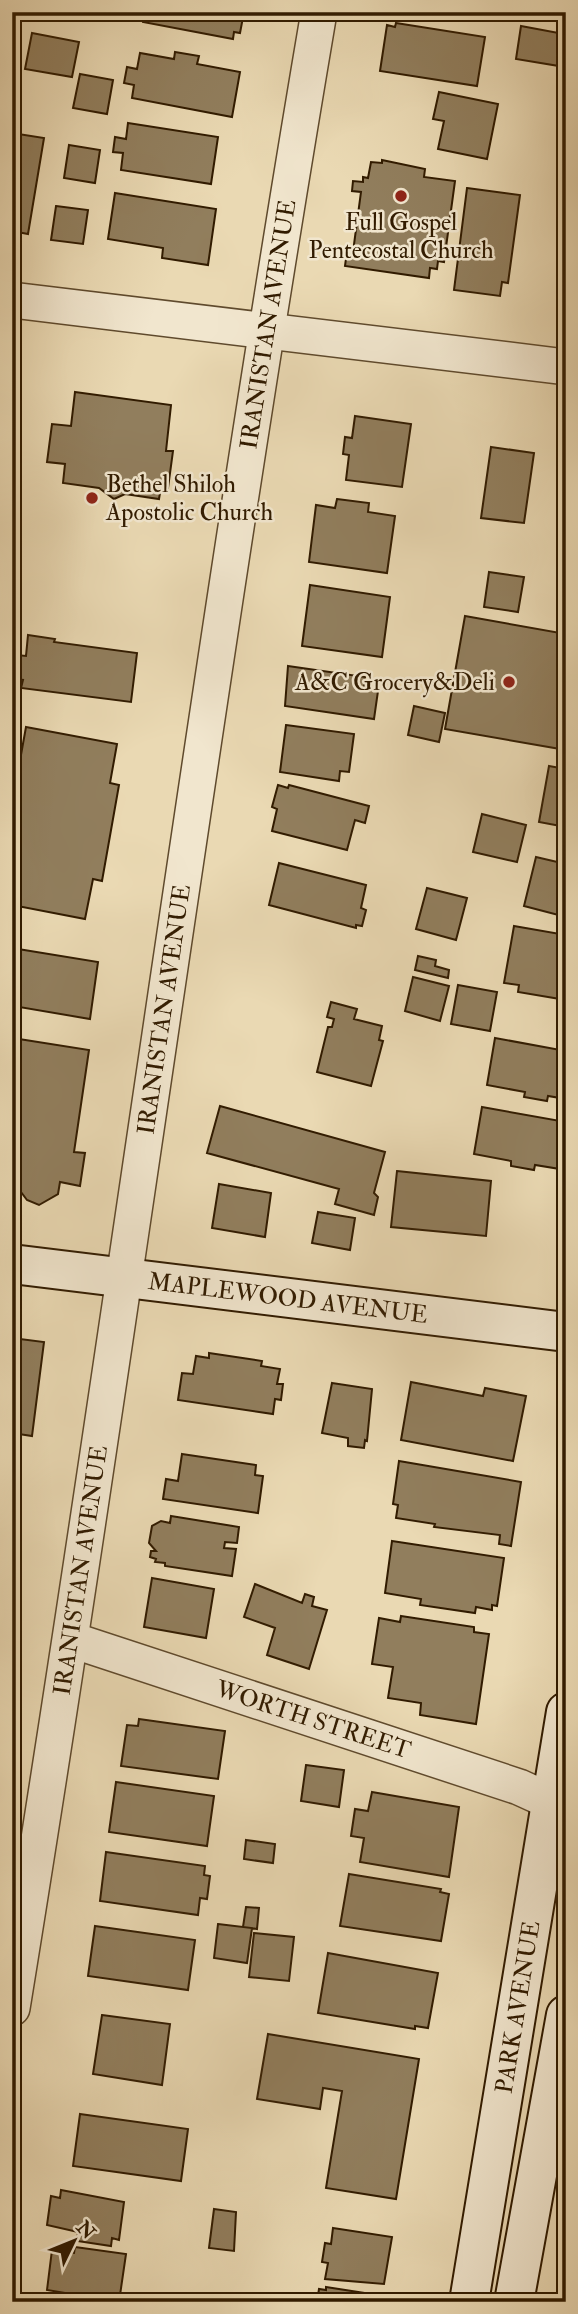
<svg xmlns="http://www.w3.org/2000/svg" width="578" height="2314" font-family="'IM FELL Double Pica',serif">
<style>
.building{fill:#917e5d;stroke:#311b00;stroke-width:2}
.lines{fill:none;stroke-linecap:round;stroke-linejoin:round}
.street-casing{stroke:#5f4a2d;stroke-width:38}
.secondary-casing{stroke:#311b00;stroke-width:42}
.street{stroke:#f1e6ce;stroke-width:35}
.secondary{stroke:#f1e6ce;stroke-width:38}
.poi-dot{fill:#8f2418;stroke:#f1e6ce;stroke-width:2.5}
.labels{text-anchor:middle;stroke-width:5;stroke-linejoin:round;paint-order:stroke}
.poi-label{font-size:24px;fill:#311b00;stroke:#f1e6ce}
.street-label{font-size:24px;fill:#311b00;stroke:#f1e6ce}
</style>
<rect width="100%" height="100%" fill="#ead9b3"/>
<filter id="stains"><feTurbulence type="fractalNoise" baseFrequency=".00286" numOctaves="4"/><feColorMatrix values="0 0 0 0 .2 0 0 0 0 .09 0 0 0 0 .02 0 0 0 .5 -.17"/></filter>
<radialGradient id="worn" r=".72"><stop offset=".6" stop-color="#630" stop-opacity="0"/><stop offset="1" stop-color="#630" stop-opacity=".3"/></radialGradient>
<path class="building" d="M144,12H244L240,33L234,32L233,39L143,22Z
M396,23L485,37L477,86L380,71L387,25L395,27Z
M521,26L564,34L559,66L516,59Z
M32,33L79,42L72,77L25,69Z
M175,52L199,56L197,64L240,72L232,117L132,98L134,85L124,83L127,67L137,69L140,53L174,59Z
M80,74L113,80L107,114L73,108Z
M439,92L498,104L487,159L438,149L444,121L433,119Z
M128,123L218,137L211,184L121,170L123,153L113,152L115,137L126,139Z
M12,133L44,138L28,234L12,231Z
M69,145L100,150L95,183L64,178Z
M382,160L425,169L424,177L455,181L444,262L438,261L437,269L430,268L429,278L345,266L347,251L353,252L361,192L352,191L353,181L363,182V177L368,178L371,162L382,163Z
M467,188L520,195L508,283L502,282L500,296L454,290Z
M115,193L216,209L208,265L162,258L163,248L108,239Z
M56,206L88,210L83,244L51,240Z
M75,392L171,405L166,451H173L168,488L161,487L159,499L125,494L114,499L99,488L63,483L65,464L47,462L52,424L71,426Z
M355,416L411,424L402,487L346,480L349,455L343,454L345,437L352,438Z
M491,447L534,453L524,523L481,518Z
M337,499L369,503L368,512L395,516L387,573L309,562L316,505L335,508Z
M489,572L524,577L518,612L484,607Z
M310,585L390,597L382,657L302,646Z
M465,616L566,634V750L445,729Z
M28,635L55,639L54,642L137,653L131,702L21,688L23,680L13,679L17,655L26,656Z
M288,666L365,677L364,688L378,691L374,719L285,706Z
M414,706L445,713L439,742L408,735Z
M286,725L354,734L349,772L340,771L339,781L280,772Z
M26,727L117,744L110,783L119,785L102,881L93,879L85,919L12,905V768L13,765L19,766Z
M549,766L566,769V827L539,822Z
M278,785L288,788L289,785L369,806L365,823L355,820L347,850L272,831L277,809L272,807Z
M482,814L526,825L517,862L473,852Z
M536,857L566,864V917L524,906Z
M279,863L366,885L361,908L366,910L362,926L356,925V928L269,905Z
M427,888L467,898L456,940L416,929Z
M514,926L566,935V1000L518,992L519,985L504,983Z
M12,948L98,962L90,1019L19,1007V1003L12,1002Z
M418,956L436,960L435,966L449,970L448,978L415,970Z
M413,977L449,986L440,1021L405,1011Z
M458,985L497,992L490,1031L451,1024Z
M331,1002L357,1009L354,1019L382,1026L379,1040L383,1041L371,1086L317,1072L328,1027H332L334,1019L327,1017Z
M495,1038L566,1051V1099L548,1096L547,1101L524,1097L525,1092L487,1085Z
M19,1039L89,1050L74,1152L85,1153L80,1186L60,1182L58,1194L39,1205L27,1200L18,1188L17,1175L12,1174V1082Z
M220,1106L385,1152L374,1193L378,1197L374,1215L335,1204L339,1189L207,1153Z
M482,1107L566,1122V1170L535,1165L534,1170L511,1166V1161L474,1154Z
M397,1171L491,1181L486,1236L391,1227Z
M219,1184L271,1193L265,1237L212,1228Z
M318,1212L355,1218L350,1250L312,1243Z
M12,1338L44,1342L32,1436L12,1433Z
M209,1353L262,1361L261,1366L280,1369L277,1384H283L281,1400L275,1399L273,1414L178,1400L182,1373L193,1374L196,1356L209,1358Z
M411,1382L483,1396L485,1388L526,1396L513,1461L401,1440Z
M332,1383L372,1389L367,1441L365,1440L364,1448L348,1446V1438L322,1433Z
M182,1454L256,1465L255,1475L263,1476L258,1513L163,1499L166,1479L178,1481Z
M399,1461L521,1482L511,1546L499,1544L500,1535L434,1527L435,1524L396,1518L398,1505L393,1504Z
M171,1516L239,1527L237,1543L225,1542L224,1548L236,1549L232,1576L165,1566V1563L155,1562L156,1559L150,1557L151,1551H156L149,1543L152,1526L161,1521L170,1523Z
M392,1541L504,1558L497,1606L492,1605V1610L476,1607L475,1613L420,1605L421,1599L385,1593Z
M152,1578L214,1589L206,1638L144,1627Z
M255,1584L302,1603L305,1594L314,1597L312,1606L327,1610L309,1669L267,1655L275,1628L244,1617Z
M401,1616L474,1627V1632L489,1634L476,1724L420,1715L421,1703L388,1698L393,1667L372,1664L379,1618L400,1622Z
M139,1719L225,1731L218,1779L121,1766L127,1725L138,1726Z
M306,1765L344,1770L339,1807L301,1801Z
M116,1782L214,1796L207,1846L109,1832Z
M372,1792L459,1807L449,1877L360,1862L364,1838L351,1836L355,1809L368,1811Z
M246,1840L275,1844L273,1863L244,1859Z
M106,1852L205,1866L204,1875L210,1876L207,1899L200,1898L198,1915L100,1901Z
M349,1874L441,1889L440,1892L449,1894L441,1941L340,1926Z
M246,1907L259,1908L257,1929L243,1927Z
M218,1924L252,1928L247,1963L214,1958Z
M95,1926L195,1940L188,1990L88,1976Z
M254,1933L294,1937L289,1981L249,1977Z
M328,1953L438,1973L428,2028L415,2026V2029L318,2013Z
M102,2015L170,2024L162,2085L93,2074Z
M268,2034L419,2059L396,2199L326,2188L342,2091L323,2088L320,2109L257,2099Z
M80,2114L188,2129L181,2181L73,2166Z
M61,2190L124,2202L119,2240L112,2238L111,2246L77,2241L78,2232L47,2225L51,2196L60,2198Z
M214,2209L236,2212L234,2251L209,2248Z
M333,2228L392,2237L384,2284L325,2279L328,2263L322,2262L325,2243L331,2244Z
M75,2247L126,2254L119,2302L47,2290L52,2250L74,2253Z
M326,2287L371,2294L379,2297L378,2302H317L319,2289L326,2290Z"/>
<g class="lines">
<g class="street-casing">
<g id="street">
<path d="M12,300L566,367"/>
<path id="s1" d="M72,1640L519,1787L552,1802"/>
<path id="s2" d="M12,2008C120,1344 206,676 319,12"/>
</g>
</g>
<g class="secondary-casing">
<g id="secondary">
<path id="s3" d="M12,1264L566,1332"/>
<path id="s4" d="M469,2302L566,1712"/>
<path d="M514,2302L566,2015"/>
</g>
</g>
<use href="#street" class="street"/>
<use href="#secondary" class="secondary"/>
</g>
<g class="poi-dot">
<circle cx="401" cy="196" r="7"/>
<circle cx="92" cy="498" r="7"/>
<circle cx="509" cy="682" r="7"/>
</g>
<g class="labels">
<g class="poi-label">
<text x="401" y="230">Full Gospel<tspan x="401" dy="28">Pentecostal Church</tspan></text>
<text x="106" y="492" text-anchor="start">Bethel Shiloh<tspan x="106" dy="28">Apostolic Church</tspan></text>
<text x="495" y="690" text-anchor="end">A&amp;C Grocery&amp;Deli</text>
</g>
<g class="street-label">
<text dy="8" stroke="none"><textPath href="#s2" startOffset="1703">IRANISTAN AVENUE</textPath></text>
<text dy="8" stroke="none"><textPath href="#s2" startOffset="1010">IRANISTAN AVENUE</textPath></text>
<text dy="8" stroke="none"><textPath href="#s3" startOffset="278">MAPLEWOOD AVENUE</textPath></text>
<text dy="8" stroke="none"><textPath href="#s2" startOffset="443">IRANISTAN AVENUE</textPath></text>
<text dy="8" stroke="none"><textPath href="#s1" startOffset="254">WORTH STREET</textPath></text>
<text dy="8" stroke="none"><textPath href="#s4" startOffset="299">PARK AVENUE</textPath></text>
</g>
</g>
<rect width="578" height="2314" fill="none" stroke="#ead9b3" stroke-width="42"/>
<rect x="14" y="14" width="550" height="2286" fill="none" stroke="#311b00" stroke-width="3.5"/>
<rect x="21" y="21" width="536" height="2272" fill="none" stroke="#311b00" stroke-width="2"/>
<g transform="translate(74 2241) rotate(47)" stroke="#f1e6ce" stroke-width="5" paint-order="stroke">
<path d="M0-5L12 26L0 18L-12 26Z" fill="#311b00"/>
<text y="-10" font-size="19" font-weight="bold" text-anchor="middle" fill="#311b00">N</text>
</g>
<rect width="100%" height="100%" filter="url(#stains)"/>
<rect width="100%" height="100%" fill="url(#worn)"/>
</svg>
